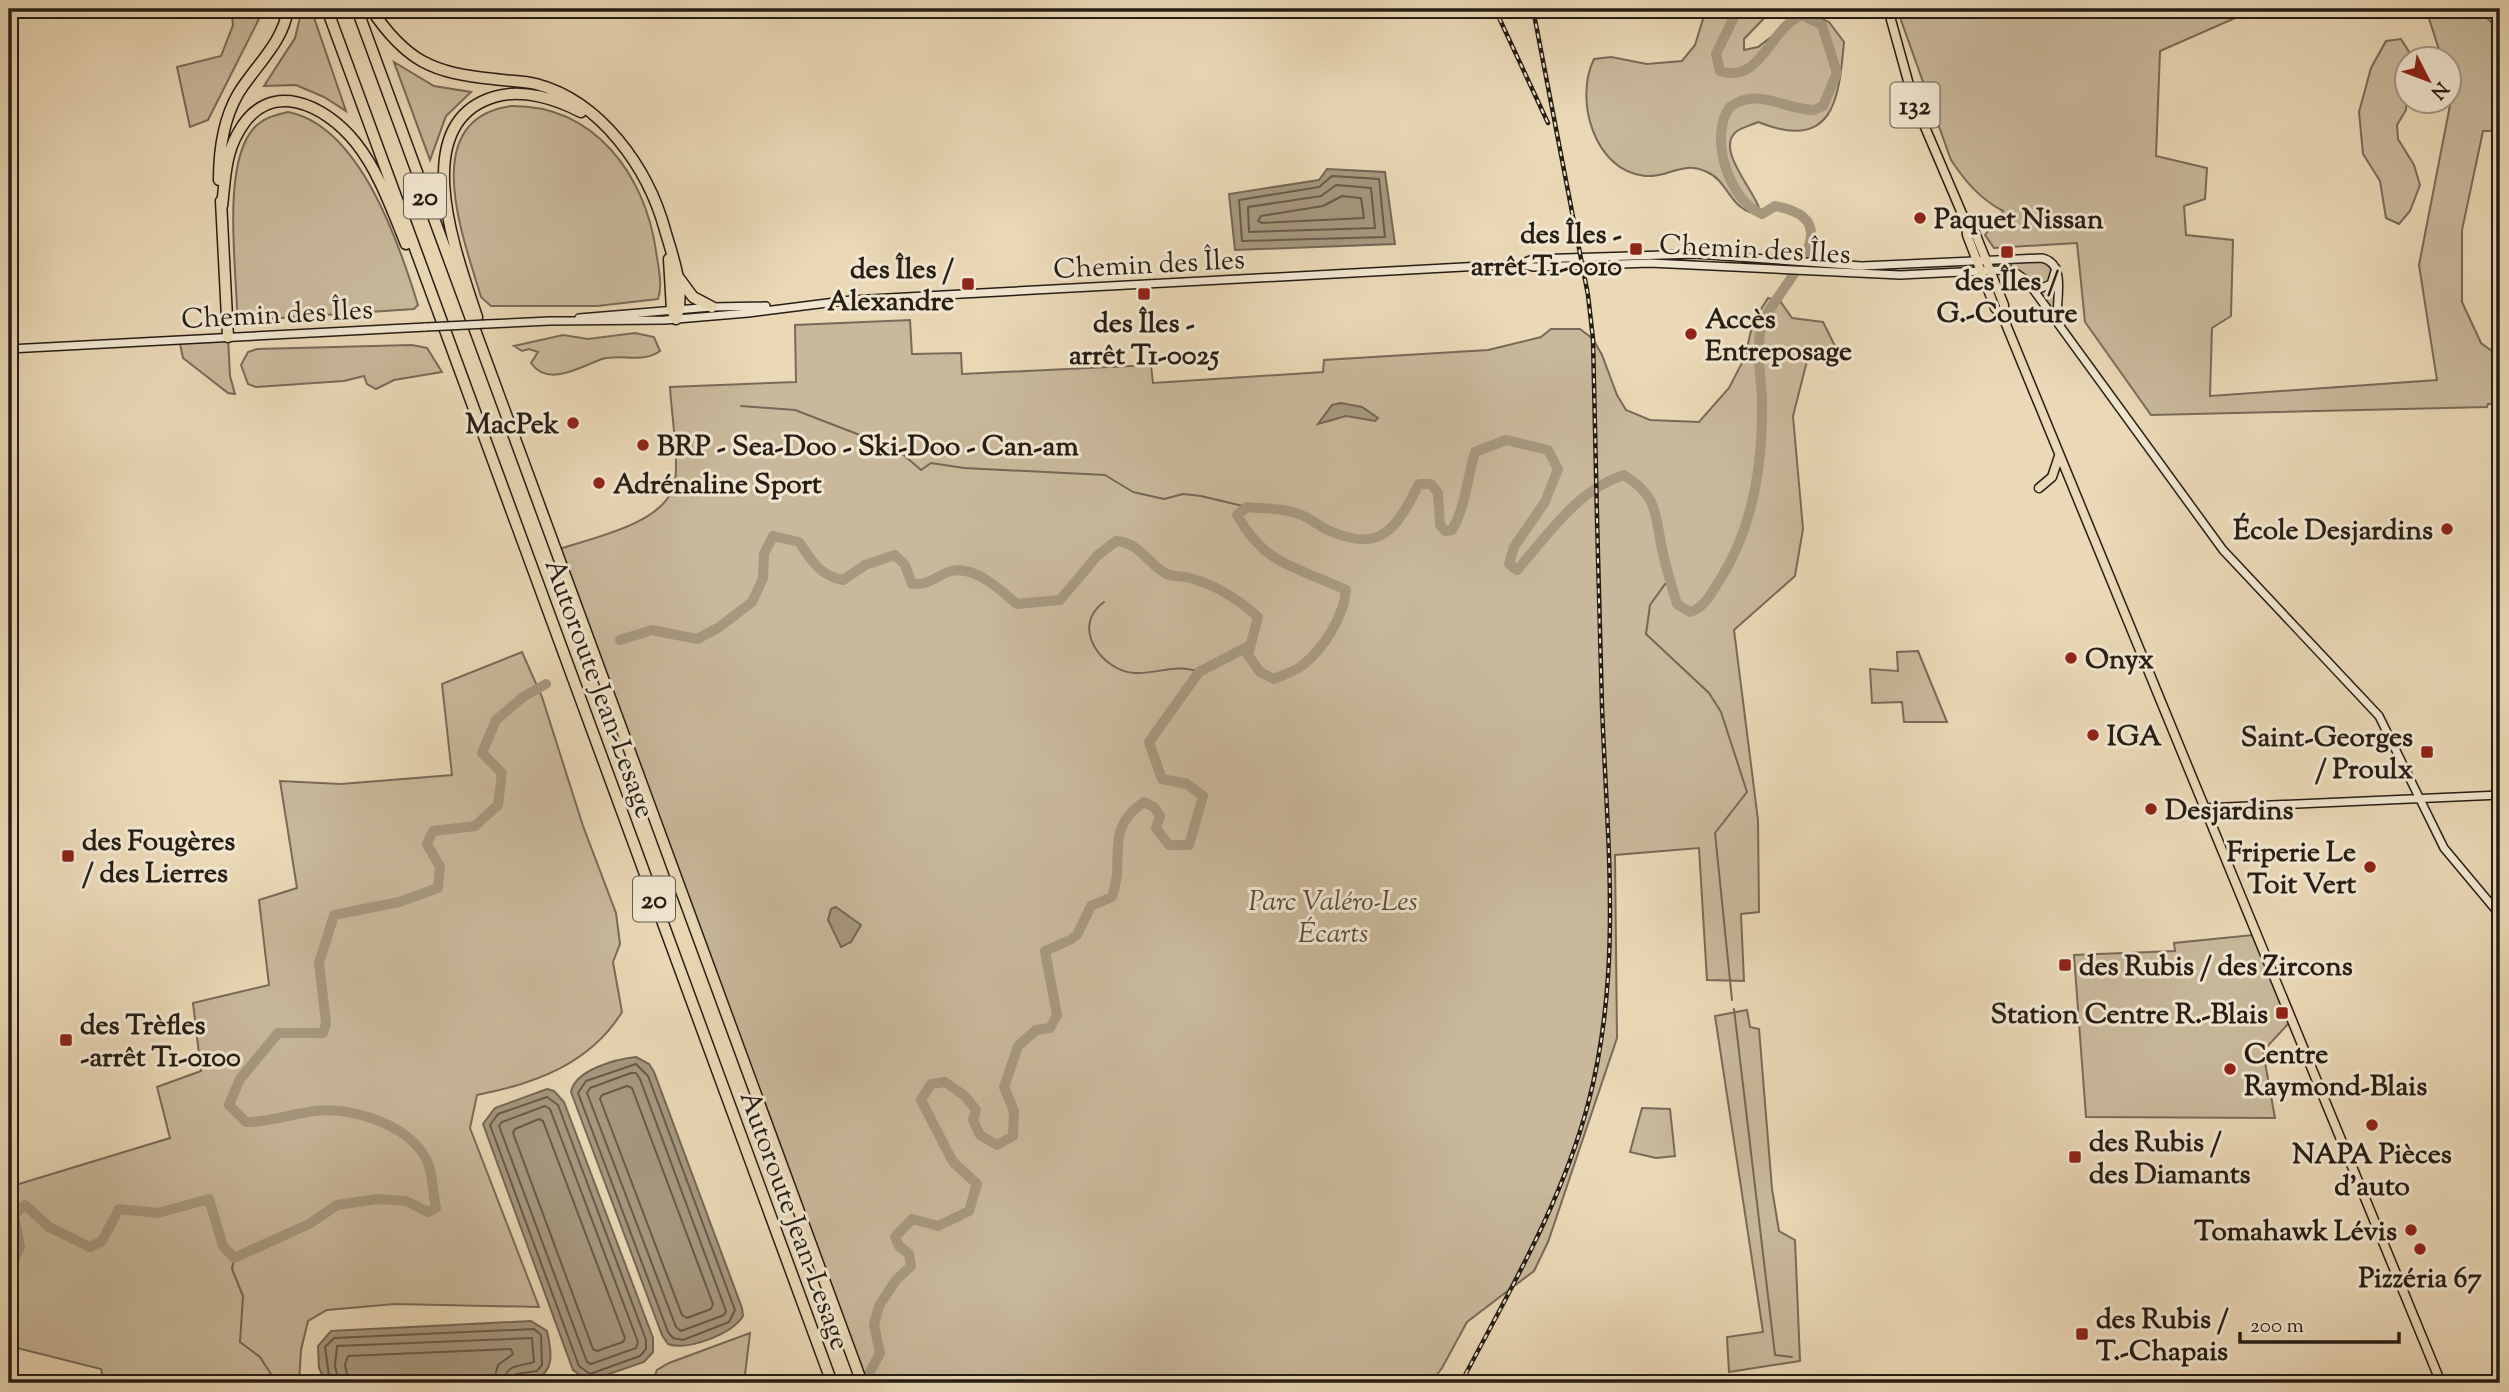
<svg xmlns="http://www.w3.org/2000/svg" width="2509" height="1392" font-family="'Sorts Mill Goudy',serif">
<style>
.green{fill:#c9b89b;stroke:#786a58;stroke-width:2}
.water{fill:#a7987f;stroke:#736755;stroke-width:2}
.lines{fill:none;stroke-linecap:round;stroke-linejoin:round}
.shore{stroke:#665a4a;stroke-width:2}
.stream{stroke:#736755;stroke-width:2}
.river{stroke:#a7987f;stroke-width:10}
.secondary-casing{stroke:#261d15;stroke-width:10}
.primary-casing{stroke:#261d15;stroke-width:11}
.highway-casing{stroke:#261d15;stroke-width:13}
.secondary{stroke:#f1e6d0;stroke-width:7}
.primary{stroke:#ead8b6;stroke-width:8}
.highway{stroke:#ead8b6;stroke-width:10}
.rail-casing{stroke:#261d15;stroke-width:4.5}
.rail{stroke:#f1e6d0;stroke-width:2;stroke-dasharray:5;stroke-linecap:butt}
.secondary-bridge-casing{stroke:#261d15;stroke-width:10;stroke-linecap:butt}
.secondary-bridge{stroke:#f1e6d0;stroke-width:7}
.poi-dot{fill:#8f2418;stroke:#f1e6d0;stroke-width:2.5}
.labels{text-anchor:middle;stroke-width:6;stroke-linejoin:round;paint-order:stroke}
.shield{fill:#f1e6d0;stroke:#63594d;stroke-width:2}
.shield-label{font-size:26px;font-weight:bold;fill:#261d15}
.poi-label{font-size:28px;font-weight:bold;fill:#261d15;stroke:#f1e6d0;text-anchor:start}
.street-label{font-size:28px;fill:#261d15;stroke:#f1e6d0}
.park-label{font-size:28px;font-style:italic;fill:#574c3d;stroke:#f1e6d0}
</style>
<rect width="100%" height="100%" fill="#ead8b6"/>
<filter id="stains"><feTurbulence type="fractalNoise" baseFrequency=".00286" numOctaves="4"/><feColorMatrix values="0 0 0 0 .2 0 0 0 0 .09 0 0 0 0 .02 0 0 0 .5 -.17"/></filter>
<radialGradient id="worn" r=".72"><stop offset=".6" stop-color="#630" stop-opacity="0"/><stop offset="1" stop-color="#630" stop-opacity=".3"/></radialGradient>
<path class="green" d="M231,9H264L208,120L190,127L177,67L221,56L233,25Z
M302,9H311L346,111L324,97L296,85L264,86L295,38Z
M1706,9H1773L1744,39V50L1758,47L1792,21L1813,15L1829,22L1844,42C1839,101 1833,152 1758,122C1752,125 1743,127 1737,131C1714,148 1754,190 1759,208L1753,213C1730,208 1727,180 1707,172C1681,160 1670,178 1645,176C1594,171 1574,99 1594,59L1611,57L1647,64L1682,61L1695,45Z
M1897,9H2239L2240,16L2160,51L2156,156L2207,168L2205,199L2184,206L2186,235L2233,240L2231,316L2212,328L2210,396L2437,380L2419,265L2452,95L2450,60L2442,59L2426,9H2481L2483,14L2500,31V131H2483L2462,230V302L2481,343L2500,357V404H2488L2487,407L2151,415L2085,322L2077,243L1994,248L1985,235L2003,211C1980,199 1965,181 1951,160Z
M2401,39L2411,55L2408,60L2406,110L2397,125L2398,139L2414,165L2420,185L2410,211L2399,224L2386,218L2380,181L2363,154L2359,112L2371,68L2386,41Z
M394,62L434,86L471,92L446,116L430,160Z
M511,106C594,105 645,174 656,251C658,266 663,285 658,299L597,306H491L481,297C464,239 416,119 511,106Z
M288,112C360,126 399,243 418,305L414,309L249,320L237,310C236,265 222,163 254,128C263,118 275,115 288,112Z
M2042,258L2054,264L2059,326L2032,288L2013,271L2009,260Z
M1768,298L1780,301L1792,318L1823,322L1835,346L1808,357L1793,416L1803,529L1795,576L1734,630L1758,820L1759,912L1741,914L1744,981L1707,980L1699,848L1615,855L1617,1038L1548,1242L1534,1271L1467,1322L1442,1368L1430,1383H862L556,550C592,538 664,524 674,485C680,465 671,411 670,387L796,382L795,325L910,320L912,354L961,353L962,374L1151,365L1153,383L1323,372L1324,360L1488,350L1541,337L1551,329H1580L1593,339L1602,355L1617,395L1626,410L1650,420L1699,422L1729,388L1745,357L1753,322Z
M635,333L654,337L660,351C643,364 620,353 602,359C582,366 548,388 531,363L538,352L529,349L522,351L514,346L563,335L588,339Z
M228,337L230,376L235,394L228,393L183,358L179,339Z
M412,345L427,348L442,372L394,380L376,389L367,384L364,376L344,381L256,387L248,384L241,365L248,352L257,349Z
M1918,651L1947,722H1904L1902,702L1872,703L1870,669L1898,671L1897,652Z
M522,652L542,697L583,826L616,913L620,944L613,962L622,1012C590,1064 534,1084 477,1095L470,1128L539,1307L395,1304L327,1310L308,1321L301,1350L299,1383H104L101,1369L9,1346V1187L170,1138L157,1087L201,1071L193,1003L269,985L259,900L297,888L280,781L341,784L452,775L442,684Z
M2253,935L2289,1023L2263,1051L2275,1118L2086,1117L2074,955L2175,951L2174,943Z
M1747,1010L1750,1027L1759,1029L1772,1189L1779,1231L1795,1240L1800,1361L1729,1372L1727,1337L1763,1332L1715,1016Z
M1642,1108L1670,1109L1675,1156L1656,1158L1630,1152Z
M750,1333L744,1383H652L657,1370L669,1363Z"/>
<path class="water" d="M1327,169L1385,172L1395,244L1235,250L1229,194L1319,180Z
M1341,403L1362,407L1378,418L1375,421L1346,416L1318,424L1332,405Z
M836,907L861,925L851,942L841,947L828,920L831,909Z
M636,1057L649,1064L654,1072L742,1308L743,1316C732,1334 688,1351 668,1344L662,1335L571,1092C575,1070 616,1059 636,1057Z
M547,1089L554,1091L564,1102L653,1338V1352L644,1362L589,1381L573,1370L483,1124L495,1108Z
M531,1321L547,1331C551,1348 556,1373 534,1379L326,1383L319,1368L318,1346L331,1331Z"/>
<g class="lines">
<path class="shore" d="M1332,176L1379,179L1385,237L1242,241L1239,200L1319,187Z
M1336,185L1371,188L1375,228L1249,232L1248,207L1321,196Z
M1342,196L1361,198L1364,218L1262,223L1258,221L1261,216L1323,206Z
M636,1064L648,1076L735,1310L729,1322L683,1340L673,1338L668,1332L578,1093L586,1081Z
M631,1073H636L640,1079L726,1311L724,1315L681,1331L676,1327L587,1093L590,1088Z
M627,1086L632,1088L713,1304L711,1309L687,1318L682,1315L600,1099L602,1095Z
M547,1097L558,1105L646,1340V1349L640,1356L590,1374L579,1366L490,1125L498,1114Z
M545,1106L550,1109L638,1342L636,1348L591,1364L587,1362L499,1126L502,1122Z
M539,1119L543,1121L625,1338L623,1342L597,1351L593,1349L513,1133L515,1129Z
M330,1383L325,1347L334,1338L534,1329L541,1335L542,1365L537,1371L516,1374L513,1383
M339,1383L335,1366L337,1346L532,1338L534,1362C520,1367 505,1363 504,1383
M349,1383L345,1365L348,1356L511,1349L513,1354L498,1365L493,1383"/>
<path class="stream" d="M741,406L795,410L878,442L894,457L899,451L921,470L931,463L964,468L1105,475L1133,492L1164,499L1183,494L1201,496L1247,507
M1670,583L1665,584L1650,605L1646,634L1709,693L1721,712L1747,792L1715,833L1732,1000
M1104,602C1069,627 1103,672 1135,673C1159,674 1176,663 1199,672
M1734,1009L1775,1355L1792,1357
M234,1258L232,1269L243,1296L240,1342L260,1357L274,1379L272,1383
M1795,1380V1383"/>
<path class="river" d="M620,640L652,630L697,639L718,628L752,602L763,578L764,554L773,536L799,542C811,560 820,576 843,580L865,565L895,555L905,565L912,584C928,585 934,578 948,572C973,563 1000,590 1017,604L1060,600L1097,556L1116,541C1140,543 1145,561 1165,573C1171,577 1179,576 1186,577C1212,583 1238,599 1258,617L1248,655L1260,672L1274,679C1283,675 1296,671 1303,665C1324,648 1344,616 1346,590C1297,566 1267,568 1237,515L1247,507C1263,509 1281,508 1296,513C1308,516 1318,526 1330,531C1382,554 1397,527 1419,484H1431L1438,493L1440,525L1445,531L1452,530C1466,506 1467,478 1475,452L1506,440L1548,450L1558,469L1545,502L1514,547L1509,564L1517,570C1548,535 1578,489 1624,475C1656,495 1655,511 1661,544C1665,565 1671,584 1677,604L1690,612C1706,607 1712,591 1721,578C1754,526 1763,460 1762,399C1761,378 1756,350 1761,329C1771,290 1859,221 1775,206L1762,214C1729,201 1708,136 1730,107C1757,86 1785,110 1814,110L1823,106L1837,73L1822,25L1802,15C1770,27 1761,85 1720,71L1716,54L1738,9
M9,1269L20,1247L14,1215L25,1205L49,1227L90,1247L102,1241L119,1209L158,1213L209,1199L223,1246L234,1258L309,1224L337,1205L377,1199L406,1201L428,1212L436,1208C433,1195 433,1178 429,1166C416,1126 351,1106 315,1111C291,1114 270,1122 246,1122L229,1105L240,1079L278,1033H323L326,1023L319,963L334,915L399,902L438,888L440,867L427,844L433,831L475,826L498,805L502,773L482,753L496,720L523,697L546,684
M864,1383L880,1353L874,1325L879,1306L896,1280L911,1266L909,1254L899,1246L895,1237L912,1219L938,1226L969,1211L977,1184L953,1162L921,1100L931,1084L945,1082L965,1096L976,1110L973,1120L980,1135L997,1145L1013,1136L1014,1111L1004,1087L1018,1046L1036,1030L1050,1028L1057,1015L1045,951L1070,940L1077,935L1091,906L1112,897C1126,860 1103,829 1144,802L1154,807L1160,816L1156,828L1169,845H1189L1203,796L1187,784L1162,779L1149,742L1199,672L1249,646"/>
<g class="secondary-casing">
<path id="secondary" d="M1520,264L1533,259L1696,254L1862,266L2042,258C2069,264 2054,303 2058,322
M2030,285L2223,550L2379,716L2444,848L2500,915
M579,318L712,307L766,306
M547,321L665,320L748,313L851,300L1519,264L1534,267L1650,263L1900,275L2002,270L2013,271L2039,289L2051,284L2056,268
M487,324L550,321
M9,349L426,327
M2204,808L2500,795"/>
</g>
<g class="primary-casing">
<path id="primary" d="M1888,9L1913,99L1966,223L1967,235L1995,308L2003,317L2441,1383
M1966,223L1974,230L2004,305L2003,317
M2039,488L2052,477L2059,456"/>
</g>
<g class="highway-casing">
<path id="highway" d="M327,9L832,1383
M357,9L862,1383
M371,9C406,61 432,73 494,79C507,81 523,81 536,84C601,101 648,168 665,230C673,258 686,290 676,319
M219,180C219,150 223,120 238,94C255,66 283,43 288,9
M221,201L228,337
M222,206C225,182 225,155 238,133C268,77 325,104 356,143C379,172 392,210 406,244
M669,259L672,310L676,319
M679,278L693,297L712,307
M477,317C458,258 405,124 494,97C522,88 556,99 581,112"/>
</g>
<use href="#secondary" class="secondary"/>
<use href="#primary" class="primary"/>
<use href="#highway" class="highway"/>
<g class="rail-casing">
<path id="rail" d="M1495,9L1548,123
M1461,1383C1508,1293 1562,1203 1588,1104C1623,972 1607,840 1602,706C1598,584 1596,461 1593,339L1588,295L1533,9"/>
</g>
<use href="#rail" class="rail"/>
<g class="secondary-bridge-casing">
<path id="secondary-bridge" d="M426,327L487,324"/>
</g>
<use href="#secondary-bridge" class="secondary-bridge"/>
</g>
<g class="poi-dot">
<circle cx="1920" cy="218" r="7"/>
<rect x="1629" y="242" width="14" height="14" rx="3.5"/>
<rect x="2000" y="245" width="14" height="14" rx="3.5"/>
<rect x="961" y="277" width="14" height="14" rx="3.5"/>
<rect x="1137" y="287" width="14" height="14" rx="3.5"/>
<circle cx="1691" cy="334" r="7"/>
<circle cx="573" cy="423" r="7"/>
<circle cx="643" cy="445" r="7"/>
<circle cx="599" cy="483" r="7"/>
<circle cx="2447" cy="529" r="7"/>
<circle cx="2071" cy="658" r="7"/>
<circle cx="2093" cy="735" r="7"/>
<rect x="2420" y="745" width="14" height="14" rx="3.5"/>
<circle cx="2151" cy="809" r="7"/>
<rect x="61" y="849" width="14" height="14" rx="3.5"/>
<circle cx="2370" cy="867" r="7"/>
<rect x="2058" y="958" width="14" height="14" rx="3.5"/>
<rect x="2275" y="1006" width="14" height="14" rx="3.5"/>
<rect x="59" y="1033" width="14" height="14" rx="3.5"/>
<circle cx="2230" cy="1069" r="7"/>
<circle cx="2372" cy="1125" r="7"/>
<rect x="2068" y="1150" width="14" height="14" rx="3.5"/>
<circle cx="2411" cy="1230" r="7"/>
<circle cx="2420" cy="1249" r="7"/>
<rect x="2075" y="1327" width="14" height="14" rx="3.5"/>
</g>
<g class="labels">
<g class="shield">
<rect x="1890.5" y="82.5" width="49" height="45" rx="5"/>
<rect x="404" y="173.5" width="42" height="45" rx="5"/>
<rect x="633" y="876.5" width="42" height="45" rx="5"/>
</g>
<g class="shield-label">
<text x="1915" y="114">132</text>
<text x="425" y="205">20</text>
<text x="654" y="908">20</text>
</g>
<g class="poi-label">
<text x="1934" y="228">Paquet Nissan</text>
<text x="1622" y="243" text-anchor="end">des Îles -<tspan x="1622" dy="32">arrêt T1-0010</tspan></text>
<text x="954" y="278" text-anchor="end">des Îles /<tspan x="954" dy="32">Alexandre</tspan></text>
<text x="2007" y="290" text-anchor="middle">des Îles /<tspan x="2007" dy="32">G.-Couture</tspan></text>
<text x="1705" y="328">Accès<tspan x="1705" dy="32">Entreposage</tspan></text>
<text x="1144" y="332" text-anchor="middle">des Îles -<tspan x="1144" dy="32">arrêt T1-0025</tspan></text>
<text x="559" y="433" text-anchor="end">MacPek</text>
<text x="657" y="455">BRP - Sea-Doo - Ski-Doo - Can-am</text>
<text x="613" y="493">Adrénaline Sport</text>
<text x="2433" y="539" text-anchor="end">École Desjardins</text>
<text x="2085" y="668">Onyx</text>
<text x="2107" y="745">IGA</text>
<text x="2413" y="746" text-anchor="end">Saint-Georges<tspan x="2413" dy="32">/ Proulx</tspan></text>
<text x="2165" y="819">Desjardins</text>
<text x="82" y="850">des Fougères<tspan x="82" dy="32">/ des Lierres</tspan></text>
<text x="2356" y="861" text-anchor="end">Friperie Le<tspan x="2356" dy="32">Toit Vert</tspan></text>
<text x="2079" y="975">des Rubis / des Zircons</text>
<text x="2268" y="1023" text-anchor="end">Station Centre R.-Blais</text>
<text x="80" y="1034">des Trèfles<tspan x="80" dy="32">-arrêt T1-0100</tspan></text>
<text x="2244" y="1063">Centre<tspan x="2244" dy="32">Raymond-Blais</tspan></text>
<text x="2089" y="1151">des Rubis /<tspan x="2089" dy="32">des Diamants</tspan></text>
<text x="2372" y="1163" text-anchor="middle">NAPA Pièces<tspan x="2372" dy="32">d'auto</tspan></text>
<text x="2397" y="1240" text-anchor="end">Tomahawk Lévis</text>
<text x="2420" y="1287" text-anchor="middle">Pizzéria 67</text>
<text x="2096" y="1328">des Rubis /<tspan x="2096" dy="32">T.-Chapais</tspan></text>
</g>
<g class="street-label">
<text transform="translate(1755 248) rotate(3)" y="10">Chemin des Îles</text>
<text transform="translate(1149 263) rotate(-3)" y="10">Chemin des Îles</text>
<text transform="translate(277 313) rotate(-3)" y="10">Chemin des Îles</text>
<text transform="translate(601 688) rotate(70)" y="10">Autoroute Jean-Lesage</text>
<text transform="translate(796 1220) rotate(70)" y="10">Autoroute Jean-Lesage</text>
</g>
<g class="park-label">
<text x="1333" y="910">Parc Valéro-Les<tspan x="1333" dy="32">Écarts</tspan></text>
</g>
</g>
<rect width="2509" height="1392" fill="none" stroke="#ead8b6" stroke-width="35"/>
<rect x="10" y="10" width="2488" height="1371" fill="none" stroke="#261d15" stroke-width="3.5"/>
<rect x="18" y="18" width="2474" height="1357" fill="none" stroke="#261d15" stroke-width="2"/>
<g transform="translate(2428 80) rotate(132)"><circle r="33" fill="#f1e6d0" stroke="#a09685" stroke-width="2"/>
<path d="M0-5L12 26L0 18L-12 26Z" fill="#8f2418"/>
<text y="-10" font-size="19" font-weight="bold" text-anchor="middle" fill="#261d15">N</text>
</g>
<path d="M2240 1332v10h159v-10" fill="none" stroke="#261d15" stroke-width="3.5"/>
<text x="2250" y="1332" font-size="21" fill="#261d15" stroke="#f1e6d0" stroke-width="5" paint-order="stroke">200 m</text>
<rect width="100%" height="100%" filter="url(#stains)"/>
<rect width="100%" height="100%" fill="url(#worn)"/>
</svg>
